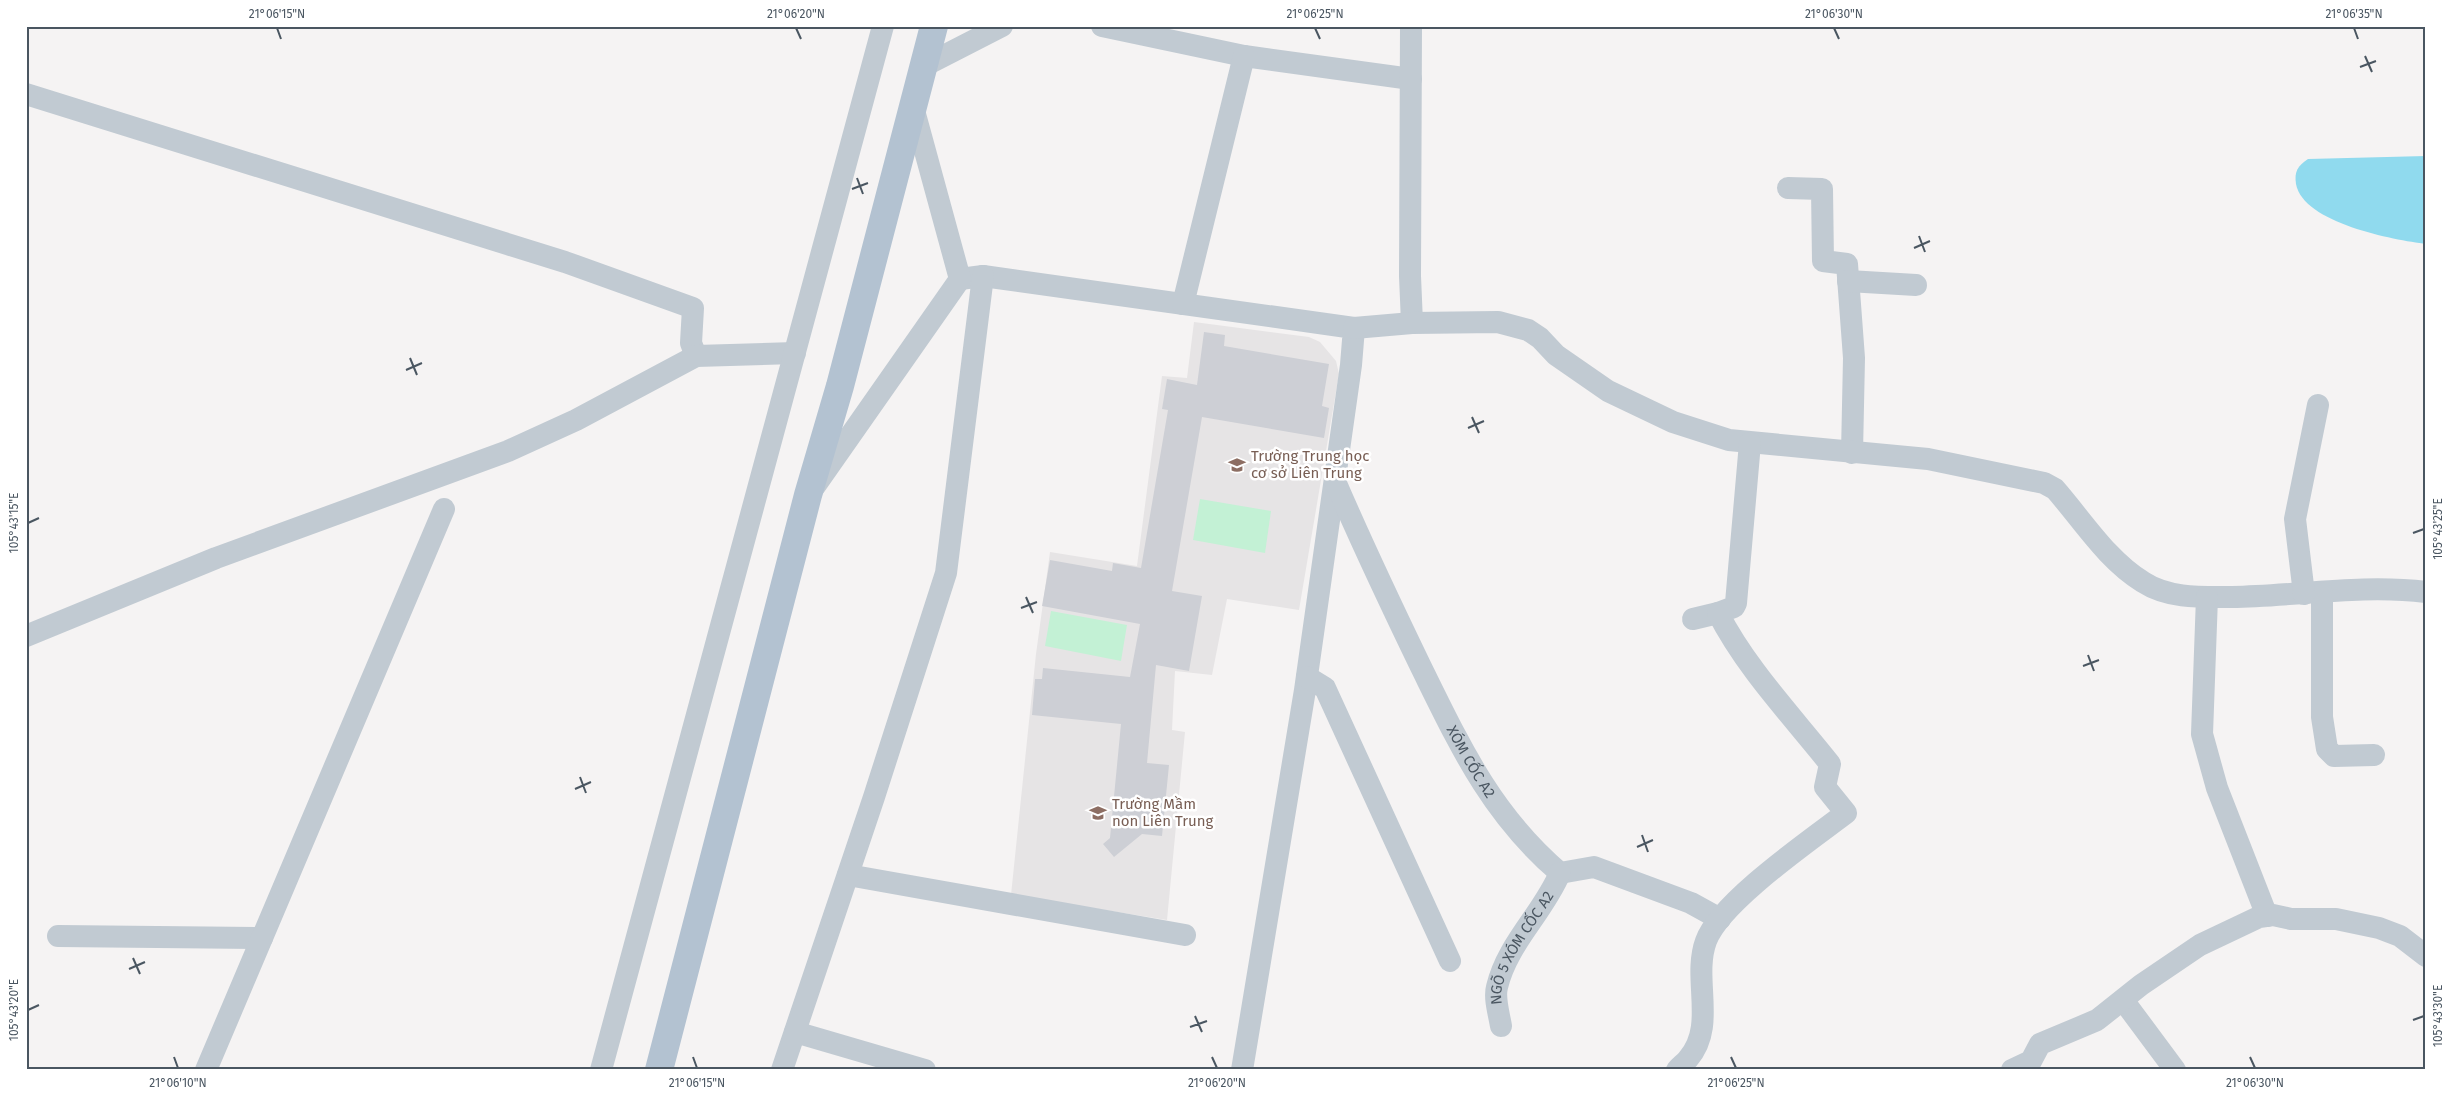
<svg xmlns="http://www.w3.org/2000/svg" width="2452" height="1096" font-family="'Fira Sans',sans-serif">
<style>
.education{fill:#e6e4e5}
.green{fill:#c3f1d5}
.water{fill:#90daee}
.building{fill:#cdcfd5}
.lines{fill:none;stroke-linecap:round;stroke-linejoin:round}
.minor{stroke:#c1cad2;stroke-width:22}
.major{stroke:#b3c2d1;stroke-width:28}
.ticks{fill:none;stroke:#4a5661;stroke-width:2}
.labels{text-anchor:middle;stroke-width:5;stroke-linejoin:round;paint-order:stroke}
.education-label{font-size:15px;fill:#785e54;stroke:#fff;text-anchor:start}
.street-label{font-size:15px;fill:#4a5661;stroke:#fff}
.neatline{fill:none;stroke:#4a5661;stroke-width:2}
.ticks-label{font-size:12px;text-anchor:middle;fill:#4a5661}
</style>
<rect width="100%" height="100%" fill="#f5f3f3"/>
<path class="education" d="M1194,322L1309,337L1320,342L1336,361L1339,374L1299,610L1227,599L1212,675L1175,671L1172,730L1185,732L1167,920L1011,895L1036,654L1050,552L1137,566L1162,376L1187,378Z"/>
<path class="green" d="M1200,499L1271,511L1265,553L1193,540Z
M1051,611L1127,625L1121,661L1045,646Z"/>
<path class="water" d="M2426,156V244C2394,240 2303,223 2296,184C2294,171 2298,166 2308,159Z"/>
<path class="building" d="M1204,332L1225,335L1224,346L1329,364L1322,406L1329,408L1324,438L1202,417L1172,591L1202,596L1189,671L1156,665L1147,763L1169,765L1162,836L1142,834L1114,857L1103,844L1110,838L1121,724L1032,715L1035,679H1042L1043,668L1130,677L1140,624L1042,606L1050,560L1112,571L1113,563L1141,568L1168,410L1162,409L1167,379L1197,385Z"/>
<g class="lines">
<g class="minor">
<path d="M1102,26L1244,56L1411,79"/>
<path d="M1411,26L1410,276L1412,323"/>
<path d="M922,67L1002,26"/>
<path d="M26,94L565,262L693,308L691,343L696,356"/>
<path d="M1788,188L1822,189L1823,261L1847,264L1854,358L1852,453"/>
<path d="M960,279L983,276L1354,328L1351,365L1305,690L1242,1070"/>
<path d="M1848,281L1916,285"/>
<path d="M1183,304L1244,56"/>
<path d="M1354,328L1412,323L1498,322L1528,330L1540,338L1556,355L1608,391L1673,422L1729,440L1928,459L2044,483L2055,489C2083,521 2107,560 2143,582C2169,599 2203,597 2232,597C2296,596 2362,584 2426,592"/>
<path id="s1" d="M1335,481C1362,544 1391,605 1421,667C1460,746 1491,814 1560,873L1594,867L1691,903L1720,919"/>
<path d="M815,486L960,279L913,107"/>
<path d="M2322,593V717L2327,749L2334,756L2374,755"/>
<path d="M2304,594L2295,519L2318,405"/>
<path d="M2207,597L2202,734L2217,788L2267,916"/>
<path d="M1693,619L1718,613"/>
<path d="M26,636L216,558L508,451L576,420L696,356L795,353"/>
<path d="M1307,677L1325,688L1450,961"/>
<path d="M848,875L1185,935"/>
<path d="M58,936L262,938"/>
<path d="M2123,1000L2175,1070"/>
<path id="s2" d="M1501,1026C1499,1014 1494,998 1497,987C1507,944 1543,913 1560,873"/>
<path d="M795,1032L925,1070"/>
<path d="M206,1070L444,509"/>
<path d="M601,1070L883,26"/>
<path d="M782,1070L874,797L946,573L983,276"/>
<path d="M1677,1070C1680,1066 1685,1063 1688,1059C1717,1026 1692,979 1706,941C1720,902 1812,839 1846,813L1825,787L1830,764C1792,716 1746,668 1718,613L1734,607L1736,603L1750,443"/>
<path d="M2012,1070L2031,1061L2040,1044L2097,1020L2141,985L2200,945L2259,917L2273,915L2291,919H2336L2379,928L2400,936L2426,956"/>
</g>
<path class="major" d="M659,1070L808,495L840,386L934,26"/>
</g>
<path class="ticks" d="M277,28L281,39M796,28L801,39M1315,28L1320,39M1834,28L1839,39M2354,28L2358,39M2365,56L2372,72M2360,67L2376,61M857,178L863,194M852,189L868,183M1919,236L1925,252M1914,248L1930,241M410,358L417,375M406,370L422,363M1472,417L1479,433M1468,428L1484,421M28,523L39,518M2413,533L2424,529M1026,597L1033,613M1021,608L1037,602M2088,655L2094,671M2083,666L2099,660M580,777L586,793M575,789L591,782M1642,835L1648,852M1637,847L1653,840M133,958L140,974M129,969L145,962M28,1010L39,1005M1195,1016L1202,1032M2413,1020L2424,1016M1190,1027L1207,1021M174,1057L178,1068M693,1057L697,1068M1212,1057L1217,1068M1731,1057L1736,1068M2250,1057L2255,1068"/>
<defs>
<g id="school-bare" transform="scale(1.35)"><path d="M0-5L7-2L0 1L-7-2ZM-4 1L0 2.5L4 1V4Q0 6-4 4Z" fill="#8d6e63" stroke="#fff" stroke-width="2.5" paint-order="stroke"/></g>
</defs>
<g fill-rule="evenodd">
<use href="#school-bare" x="1237" y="465"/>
<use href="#school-bare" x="1098" y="813"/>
</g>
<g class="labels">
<g class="education-label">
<text x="1251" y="461">Trường Trung học<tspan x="1251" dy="17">cơ sở Liên Trung</tspan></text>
<text x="1112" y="809">Trường Mầm<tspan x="1112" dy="17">non Liên Trung</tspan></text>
</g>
<g class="street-label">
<text dy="5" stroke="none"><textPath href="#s1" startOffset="312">XÓM CỐC A2</textPath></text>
<text dy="5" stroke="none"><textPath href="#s2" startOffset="85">NGÕ 5 XÓM CỐC A2</textPath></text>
</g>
</g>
<rect width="2452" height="1096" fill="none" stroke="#ffffff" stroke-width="55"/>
<rect x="28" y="28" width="2396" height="1040" class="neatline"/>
<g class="ticks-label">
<text x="277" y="18">21°06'15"N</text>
<text x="796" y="18">21°06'20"N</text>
<text x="1315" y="18">21°06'25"N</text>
<text x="1834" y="18">21°06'30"N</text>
<text x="2354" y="18">21°06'35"N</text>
<text transform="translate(14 523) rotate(-90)" y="4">105°43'15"E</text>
<text transform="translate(2438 529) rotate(-90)" y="4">105°43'25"E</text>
<text transform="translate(14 1010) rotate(-90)" y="4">105°43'20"E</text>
<text transform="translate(2438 1016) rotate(-90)" y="4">105°43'30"E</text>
<text x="178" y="1087">21°06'10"N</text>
<text x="697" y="1087">21°06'15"N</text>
<text x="1217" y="1087">21°06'20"N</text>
<text x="1736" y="1087">21°06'25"N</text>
<text x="2255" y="1087">21°06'30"N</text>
</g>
</svg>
